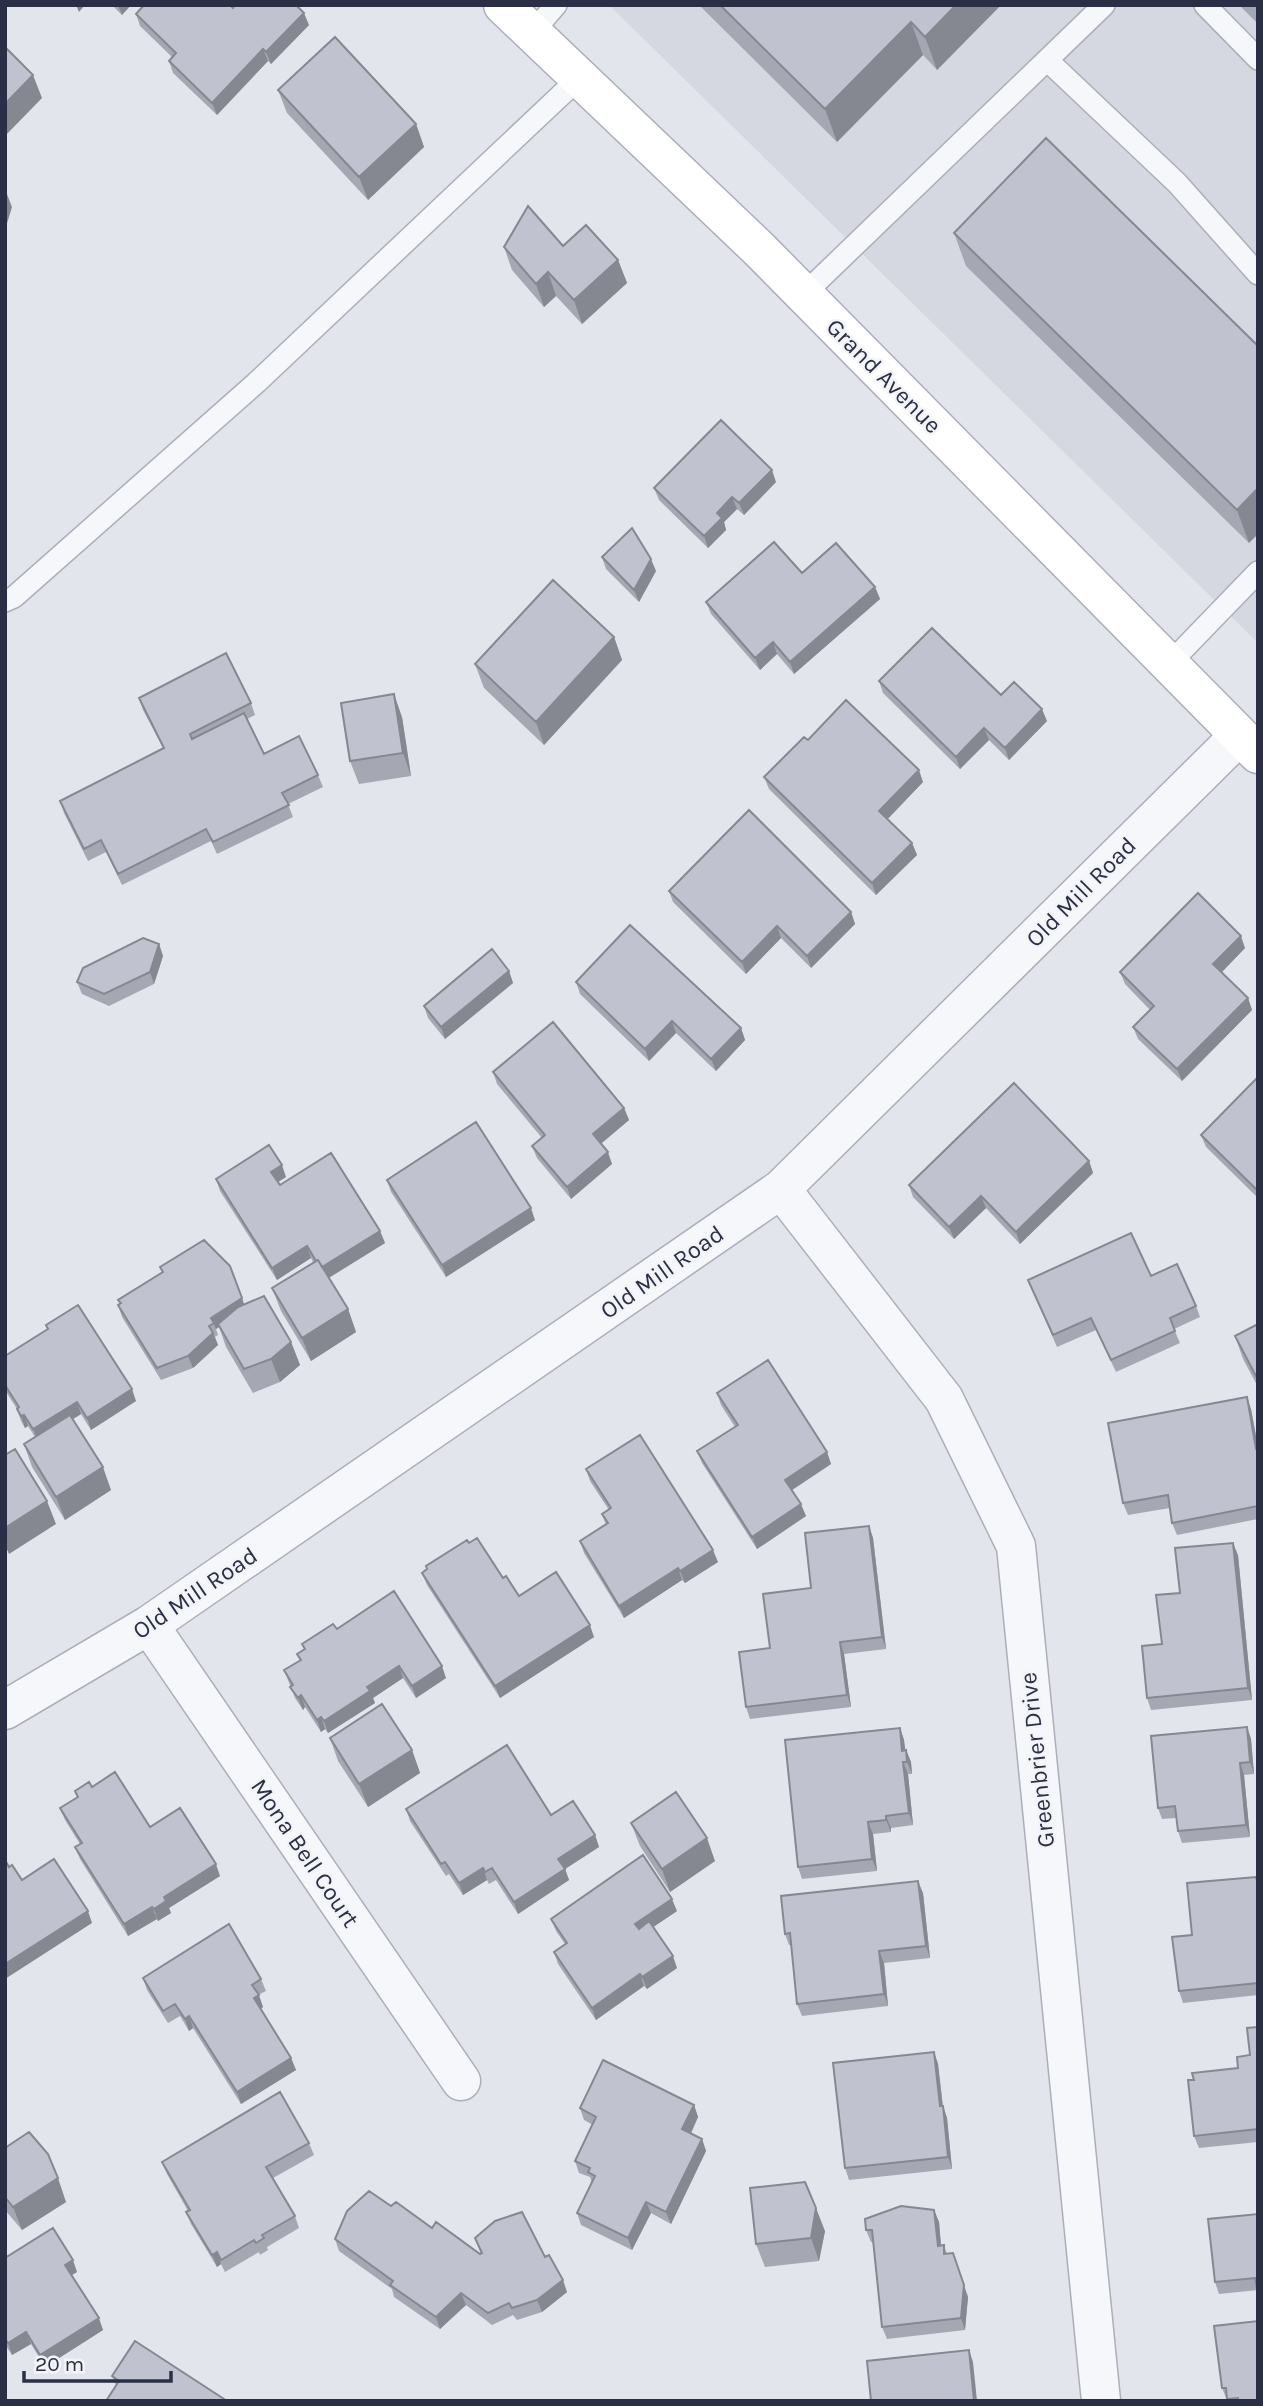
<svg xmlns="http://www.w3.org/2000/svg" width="1263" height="2406" font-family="Karla,sans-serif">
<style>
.built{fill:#d5d7e1}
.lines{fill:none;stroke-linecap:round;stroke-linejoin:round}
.lane-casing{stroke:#acaeba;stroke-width:24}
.street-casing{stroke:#acaeba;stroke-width:41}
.secondary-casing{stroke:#acaeba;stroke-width:41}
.lane{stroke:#f6f7fa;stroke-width:21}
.street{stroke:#f6f7fa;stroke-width:38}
.secondary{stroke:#fff;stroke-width:38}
.wall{fill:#a5a8b2}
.shaded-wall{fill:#868891}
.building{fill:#c0c3cf;stroke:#868891;stroke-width:2}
.labels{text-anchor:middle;stroke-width:5;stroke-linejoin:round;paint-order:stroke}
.street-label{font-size:24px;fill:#2a2f45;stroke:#f3f4f9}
</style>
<rect width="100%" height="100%" fill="#e3e5ec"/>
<path class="built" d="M609,5H1258V643Z"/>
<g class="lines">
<g class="lane-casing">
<path id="lane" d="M1205,5L1258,59
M531,34L556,5
M1047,60L1104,5
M803,295L1047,60L1177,183L1258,274
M5,601L14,597L256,383L578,79
M1169,664L1258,572"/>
</g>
<g class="street-casing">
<path id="street" d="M781,1189L944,1399L1016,1546L1101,2401
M149,1625L461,2081
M5,1710L149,1625L781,1189L1239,736"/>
</g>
<g class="secondary-casing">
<path id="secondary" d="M503,5L759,249L1258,754"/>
</g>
<use href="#lane" class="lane"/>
<use href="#street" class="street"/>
<use href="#secondary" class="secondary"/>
</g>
<path class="wall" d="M112,5H131L122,15Z
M699,5H1001L937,70L923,55L837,142Z
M1239,5H1258V24Z
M233,8L309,25L271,64L268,61L217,115L173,73L169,61L172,57L140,26L136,14Z
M278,90L416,124L424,147L368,200L287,113Z
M954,233L1258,346L1249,543L966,266Z
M563,246L618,260L627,283L582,324L556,296L544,307L512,270L504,247Z
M776,482L744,515L737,509L724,522L726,530L708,548L659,500L654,488Z
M602,557L656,571L639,602L606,569Z
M802,573L875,587L880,599L794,674L777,654L760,670L711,614L706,602Z
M614,637L622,660L544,745L484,688L475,664Z
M879,681L1001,695L1047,721L1009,760L989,740L960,769L883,693Z
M139,698L251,703L255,715L247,719L264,754L318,775L323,787L288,804L293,817L217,854L211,841L122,885L106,852L88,861L64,813L60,801L163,748L143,710Z
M402,717L411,776L359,784L350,761Z
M808,740L923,782L887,819L912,843L917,855L876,895L769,789L764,777Z
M669,891L851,912L855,924L811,968L781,938L746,974L673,902Z
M159,944L163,956L154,984L109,1006L82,994L77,982Z
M1245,948L1222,972L1248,998L1252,1010L1182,1081L1138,1039L1133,1027L1150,1010L1125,984L1120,972Z
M509,971L513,983L445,1039L428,1018L424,1006Z
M576,982L741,1028L745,1040L716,1071L676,1033L649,1061L580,994Z
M493,1072L624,1108L629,1120L601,1144L612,1164L571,1199L537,1158L532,1146L542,1138L497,1084Z
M1258,1077V1198L1206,1147L1201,1135Z
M1089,1161L1093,1173L1020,1244L986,1208L954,1239L913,1197L909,1185Z
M286,1177L278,1182L280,1185L380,1231L385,1243L329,1278L348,1309L356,1332L311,1361L281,1311L272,1288L313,1262L311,1258L277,1280L220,1191L216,1179Z
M387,1180L535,1220L446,1277L391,1192Z
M230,1266L244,1305L291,1342L300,1365L280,1382L253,1393L226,1347L219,1327L216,1329L218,1335L215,1337L218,1345L193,1368L161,1380L122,1317L118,1305L120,1303L118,1300L162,1272L160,1267Z
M1151,1276L1196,1306L1200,1317L1174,1329L1180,1343L1116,1372L1096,1330L1057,1347L1028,1280Z
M1258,1324V1387L1243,1359L1235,1336Z
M46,1325L136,1401L91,1430L81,1414L73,1419L111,1490L65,1520L32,1467L24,1444L35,1437L28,1426L25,1428L21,1421L17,1409L5,1390V1356L47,1329Z
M717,1393L827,1452L831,1464L792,1490L806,1516L757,1549L702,1463L697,1451L735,1427L721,1405Z
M1251,1409L1258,1447V1519L1177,1535L1172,1523L1170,1508L1128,1515L1123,1503Z
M586,1469L718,1562L685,1583L682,1580L624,1618L584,1553L580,1541L606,1525L602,1514L609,1510L590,1481Z
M869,1526L873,1538L886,1649L844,1654L851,1707L750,1719L746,1707L770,1648Z
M469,1543L503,1578L519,1596L594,1637L500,1698L427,1585L422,1573Z
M1238,1555L1252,1700L1151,1710L1147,1698L1162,1644L1180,1593Z
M337,1629L446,1678L416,1698L403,1678L373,1698L375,1703L328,1733L325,1729L321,1732L305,1707L303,1710L295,1698L284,1670L300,1661L297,1654L304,1649L302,1644Z
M1247,1727L1251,1739L1254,1774L1244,1775L1250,1837L1182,1843L1178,1831L1176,1818L1162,1819L1158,1808Z
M900,1728L904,1740L905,1750H906L911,1762L912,1774H908L913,1825L891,1828V1832L873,1834L877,1871L802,1879L798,1867Z
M330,1738L412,1750L420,1773L368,1807L338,1761Z
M92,1787L150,1827L220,1876L169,1908L171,1913L158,1921L157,1919L128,1936L80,1859L75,1847L80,1844L65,1820L60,1808L77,1797L75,1791Z
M406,1809L551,1815L595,1835L599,1847L565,1869L569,1880L518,1914L496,1880L489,1884L487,1880L463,1895L449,1874L446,1876L410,1821Z
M631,1823L715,1861L670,1892L640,1846Z
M1258,1880V1995L1183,2003L1179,1991L1192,1935Z
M923,1893L930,1958L884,1963L888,2006L802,2016L797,2004L791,1945H789L785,1934Z
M677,1911L653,1927L677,1968L647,1989L644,1986L596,2020L558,1964L554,1952L565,1944L556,1931L551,1919Z
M143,1978L261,1979L266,1991L258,1995L263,2007L261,2009L291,2058L296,2070L241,2104L193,2028L189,2031L180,2016L168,2023L147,1990Z
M1258,2027V2142L1199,2148L1194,2136V2080L1238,2068L1250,2055Z
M934,2052L938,2064L943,2106L947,2118L952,2169L849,2180L845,2168Z
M694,2105L698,2117L691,2134L702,2139L706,2151L671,2224L651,2213L632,2250L581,2225L577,2213L592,2183L590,2177L579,2173L575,2161L593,2125L584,2120L580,2108Z
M309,2143L314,2155L273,2178L295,2216L299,2228L267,2247L268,2250L260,2255L259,2252L225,2272L221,2264L217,2267L191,2224L186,2212L188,2211L167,2174L162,2162Z
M5,2148L66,2202L22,2230L5,2210Z
M391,2206L480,2254H481L475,2238L545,2257L567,2292L542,2312L517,2320L513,2315L492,2325L466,2305L440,2329L394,2297L392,2289L339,2251L335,2239Z
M934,2210L939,2222L941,2245H944L947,2254L968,2297L965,2330L887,2339L882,2327L873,2242H871L866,2230Z
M1258,2214V2290L1219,2294L1215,2282Z
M825,2231L819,2261L765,2267L756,2244Z
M5,2258L77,2272L72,2275L103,2330L45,2367L31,2344L12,2355L6,2346H5Z
M1258,2321V2401L1227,2400L1222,2388Z
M112,2376L227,2401L116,2386Z"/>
<path class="shaded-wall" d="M76,5H85L79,12Z
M118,5H131L122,15Z
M956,5H1001L937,70L925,37Z
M304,13L309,25L271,64L266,52Z
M911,22L923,55L837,142L825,109Z
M263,49L268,61L217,115L212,103Z
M33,75L42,98L5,136V104Z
M416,124L424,147L368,200L359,177Z
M5,189L12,207L5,230Z
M618,260L627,283L582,324L574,300Z
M548,272L556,296L544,307L536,284Z
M772,470L776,482L744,515L739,503Z
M1258,488V534L1249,543L1237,510Z
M732,497L737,509L724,522L726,530L708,548L704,536L717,513Z
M651,559L656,571L639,602L634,590Z
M875,587L880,599L794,674L790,662Z
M614,637L622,660L544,745L536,722Z
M773,642L777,654L760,670L755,658Z
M394,694L402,717L411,776L403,753Z
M1042,709L1047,721L1009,760L1005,748Z
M984,728L989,740L960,769L956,757Z
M919,770L923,782L884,823L879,811Z
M912,843L917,855L876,895L872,883Z
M851,912L855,924L811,968L807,956Z
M777,926L781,938L746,974L742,962Z
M1241,936L1245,948L1218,976L1213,964Z
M159,944L163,956L154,984L150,972Z
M509,971L513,983L445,1039L441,1027Z
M1248,998L1252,1010L1182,1081L1177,1069Z
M672,1021L676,1033L649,1061L645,1049Z
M741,1028L745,1040L716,1071L711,1059Z
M624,1108L629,1120L598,1146L593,1134Z
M608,1152L612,1164L571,1199L567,1187Z
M1089,1161L1093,1173L1020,1244L1016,1232Z
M282,1165L286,1177L275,1184L271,1172Z
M981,1196L986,1208L954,1239L949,1227Z
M531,1208L535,1220L446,1277L442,1265Z
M380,1231L385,1243L325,1280L320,1268Z
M307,1246L311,1258L277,1280L272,1268Z
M242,1298L246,1310L218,1324L219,1327L216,1329L211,1318Z
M348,1309L356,1332L311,1361L302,1338Z
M213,1333L218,1345L193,1368L188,1356Z
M291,1342L300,1365L280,1382L271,1359Z
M132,1389L136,1401L91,1430L87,1418Z
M1247,1397L1251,1409L1258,1447V1454L1256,1449Z
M77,1402L81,1414L38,1441L33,1429Z
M24,1415L28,1426L25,1428L21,1416Z
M827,1452L831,1464L789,1492L785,1480Z
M103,1467L111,1490L65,1520L56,1497Z
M47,1501L56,1524L9,1554L5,1545V1528Z
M801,1504L806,1516L757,1549L752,1537Z
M869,1526L873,1538L886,1649L882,1637Z
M1233,1543L1238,1555L1252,1700L1248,1688Z
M713,1550L718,1562L685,1583L680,1571Z
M678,1568L682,1580L624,1618L619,1606Z
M590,1625L594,1637L500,1698L495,1686Z
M840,1642L844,1654L851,1707L847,1695Z
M399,1666L403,1678L373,1698L375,1703L328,1733L324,1721L367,1687Z
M442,1666L446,1678L416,1698L412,1686Z
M301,1695L305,1707L303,1710L298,1698Z
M321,1717L325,1729L321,1732L317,1720Z
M1247,1727L1251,1739L1254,1774L1250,1762Z
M900,1728L904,1740L907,1763L902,1751Z
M412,1750L420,1773L368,1807L359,1784Z
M906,1750L911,1762L912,1774L907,1762Z
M903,1762L908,1774L913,1825L909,1813Z
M1240,1763L1244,1775L1250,1837L1246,1825Z
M886,1816L891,1828V1832L886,1820Z
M868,1822L873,1834L877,1871L872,1859Z
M595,1835L599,1847L565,1869L569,1880L518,1914L514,1902L558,1859Z
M707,1838L715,1861L670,1892L662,1869Z
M216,1864L220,1876L169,1908L171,1913L158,1921L154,1909L164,1897Z
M483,1868L487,1880L463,1895L459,1883Z
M918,1881L923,1893L930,1958L926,1946Z
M672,1899L677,1911L640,1936L635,1924Z
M152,1907L157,1919L128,1936L124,1924Z
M88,1911L92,1923L5,1979V1964Z
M879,1951L884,1963L888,2006L884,1994Z
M673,1956L677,1968L647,1989L642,1977Z
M640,1974L644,1986L596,2020L592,2008Z
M259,1995L263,2007L258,2010L254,1998Z
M189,2016L193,2028L189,2031L185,2019Z
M934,2052L938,2064L944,2118L940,2106Z
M291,2058L296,2070L241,2104L237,2092Z
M694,2105L698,2117L687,2141L682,2129Z
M943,2106L947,2118L952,2169L948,2157Z
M702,2139L706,2151L671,2224L666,2212Z
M58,2178L66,2202L22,2230L13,2207Z
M646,2202L651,2213L632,2250L628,2238Z
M816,2208L825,2231L819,2261L811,2238Z
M934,2210L939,2222L942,2258L938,2246Z
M217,2252L221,2264L217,2267L212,2255Z
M953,2253L968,2297L965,2330L961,2318Z
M73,2260L77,2272L70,2276L65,2265Z
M563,2280L567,2292L542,2312L537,2300Z
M461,2293L466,2305L440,2329L436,2317Z
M99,2318L103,2330L45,2367L40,2355Z
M26,2332L31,2344L12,2355L8,2343Z
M969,2350L973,2362L977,2401H974Z"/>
<path class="building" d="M144,5H230L233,8L235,5H296L304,13L266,52L263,49L212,103L169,61L176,53L136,14Z
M720,5H956L925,37L911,22L825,109Z
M335,37L416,124L359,177L278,90Z
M5,47L33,75L5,104Z
M1046,138L1258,346V488L1237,510L954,233Z
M528,206L563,246L586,225L618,260L574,300L548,272L536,284L504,247Z
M721,420L772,470L739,503L732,497L717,513L722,518L704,536L654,488Z
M632,528L651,559L634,590L602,557Z
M774,542L802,573L836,543L875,587L790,662L773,642L755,658L706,602Z
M553,580L614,637L536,722L475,664Z
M932,628L1001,695L1014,682L1042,709L1005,748L984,728L956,757L879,681Z
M226,653L251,703L190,734L192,739L244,713L264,754L299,736L318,775L282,793L289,805L213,842L206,829L118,874L101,840L84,849L60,801L164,748L139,698Z
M394,694L403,753L350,761L341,703Z
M846,700L919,770L879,811L912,843L872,883L764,777L804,737L808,740Z
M749,810L851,912L807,956L777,926L742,962L669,891Z
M1198,893L1241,936L1213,964L1248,998L1177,1069L1133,1027L1154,1006L1120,972Z
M630,925L741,1028L711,1059L672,1021L645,1049L576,982Z
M143,938L159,944L150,972L104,994L77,982L83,968Z
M492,949L509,971L441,1027L424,1006Z
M553,1022L624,1108L593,1134L608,1152L567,1187L532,1146L545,1135L493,1072Z
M1258,1077V1188L1257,1190L1201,1135Z
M1014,1083L1089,1161L1016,1232L981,1196L949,1227L909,1185Z
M476,1122L531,1208L442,1265L387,1180Z
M269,1145L282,1165L271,1172L280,1185L331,1153L380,1231L322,1267L318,1260L316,1261L307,1246L272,1268L216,1179Z
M1131,1233L1151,1276L1177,1264L1196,1306L1170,1318L1175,1331L1111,1360L1091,1318L1053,1335L1028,1280Z
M204,1240L230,1266L242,1298L211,1318L214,1323L209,1326L213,1333L188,1356L157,1368L118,1305L121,1303L118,1300L163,1272L160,1267Z
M318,1260L348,1309L302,1338L272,1288Z
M264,1296L291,1342L271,1359L244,1369L218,1324L238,1307Z
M78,1305L132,1389L87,1418L77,1402L33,1429L24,1415L21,1416L17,1409L19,1407L5,1385V1356L48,1329L46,1325Z
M1258,1324V1378H1257L1235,1336Z
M768,1360L827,1452L785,1480L801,1504L752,1537L697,1451L738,1425L717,1393Z
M1247,1397L1256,1449H1258V1506L1172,1523L1168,1495L1123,1503L1108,1423Z
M70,1415L103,1467L56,1497L24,1444Z
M640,1435L713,1550L680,1571L678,1568L619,1606L580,1541L608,1523L602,1514L611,1508L586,1469Z
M15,1449L47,1501L5,1528V1455Z
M869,1526L882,1637L840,1642L847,1695L746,1707L739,1652L770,1648L763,1594L811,1588L805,1533Z
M477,1538L503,1578L506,1576L519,1596L556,1572L590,1625L495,1686L422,1573L427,1569L426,1566L467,1540L469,1543Z
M1233,1543L1248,1688L1147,1698L1142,1646L1162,1644L1156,1595L1180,1593L1175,1548Z
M394,1591L442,1666L412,1686L399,1666L367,1687L370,1691L324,1721L321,1717L317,1720L301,1695L298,1698L290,1687L293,1685L284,1670L301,1660L297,1654L305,1649L302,1644L333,1624L337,1629Z
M382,1704L412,1750L359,1784L330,1738Z
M1247,1727L1250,1762L1240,1763L1246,1825L1178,1831L1175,1806L1158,1808L1151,1736Z
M900,1728L902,1751L906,1750L907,1762H903L909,1813L886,1816V1820L868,1822L872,1859L798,1867L785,1740Z
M507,1745L551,1815L573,1801L595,1835L558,1859L565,1869L514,1902L492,1868L485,1872L483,1868L459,1883L445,1862L441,1864L406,1809Z
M115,1772L150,1827L180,1808L216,1864L164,1897L166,1901L154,1909L152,1907L124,1924L75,1847L82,1843L60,1808L78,1797L75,1791L89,1782L92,1787Z
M676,1792L707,1838L662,1869L631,1823Z
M643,1855L672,1899L635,1924L639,1929L649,1921L673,1956L642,1977L640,1974L592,2008L554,1952L567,1943L551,1919Z
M54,1859L88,1911L5,1964V1860L9,1867L12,1865L22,1880Z
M1256,1877L1258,1884V1983L1179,1991L1172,1937L1192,1935L1187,1883Z
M918,1881L926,1946L879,1951L884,1994L797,2004L790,1933L785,1934L781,1896Z
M229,1924L261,1979L252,1985L259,1995L254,1998L291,2058L237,2092L189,2016L185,2019L175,2004L163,2011L143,1978Z
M1258,2027V2129L1194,2136L1188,2080H1194L1192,2073L1238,2068L1237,2057L1250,2055L1247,2028Z
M934,2052L940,2106H943L948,2157L845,2168L833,2063Z
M603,2060L694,2105L682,2129L702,2139L666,2212L646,2202L628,2238L577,2213L595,2176L588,2172L590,2168L575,2161L596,2117L580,2108Z
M280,2092L309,2143L266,2167L295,2216L262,2235L264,2238L256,2243L254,2240L221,2260L217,2252L212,2255L186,2212L190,2210L162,2162Z
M29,2132L48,2154L58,2178L13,2207L5,2197V2148Z
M805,2182L816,2208L811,2238L756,2244L750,2188Z
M369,2191L391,2206L396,2202L432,2228L436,2222L480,2254L482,2253L475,2238L495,2221L522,2212L545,2257L549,2255L563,2280L537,2300L512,2308L509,2303L488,2313L461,2293L436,2317L390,2285L393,2281L335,2239L347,2211Z
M901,2206L934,2210L938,2246L944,2245V2254L953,2253L964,2285L961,2318L882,2327L872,2230H866L865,2219Z
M1258,2214V2287L1257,2288L1255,2278L1215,2282L1208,2219Z
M53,2228L73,2260L65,2265L99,2318L40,2355L26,2332L8,2343L5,2339V2258Z
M1258,2321V2401H1238V2398L1227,2399L1226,2388H1222L1214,2326Z
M135,2341L227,2401H106L119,2381L112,2376Z
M969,2350L974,2401H871L867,2361Z"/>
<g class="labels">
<g class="street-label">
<text transform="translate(884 376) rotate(45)" y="8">Grand Avenue</text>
<text transform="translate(1081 892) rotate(-45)" y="8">Old Mill Road</text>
<text transform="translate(662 1272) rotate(-35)" y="8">Old Mill Road</text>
<text transform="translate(195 1593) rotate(-34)" y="8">Old Mill Road</text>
<text transform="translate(1037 1760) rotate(-96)" y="8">Greenbrier Drive</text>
<text transform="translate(305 1853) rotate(56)" y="8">Mona Bell Court</text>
</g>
</g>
<rect width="1263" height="2406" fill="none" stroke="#2a2f45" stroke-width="14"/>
<path d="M24 2371v10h147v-10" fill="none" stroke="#2a2f45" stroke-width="3.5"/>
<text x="35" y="2371" font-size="21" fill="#2a2f45" stroke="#f3f4f9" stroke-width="5" paint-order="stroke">20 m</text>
</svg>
